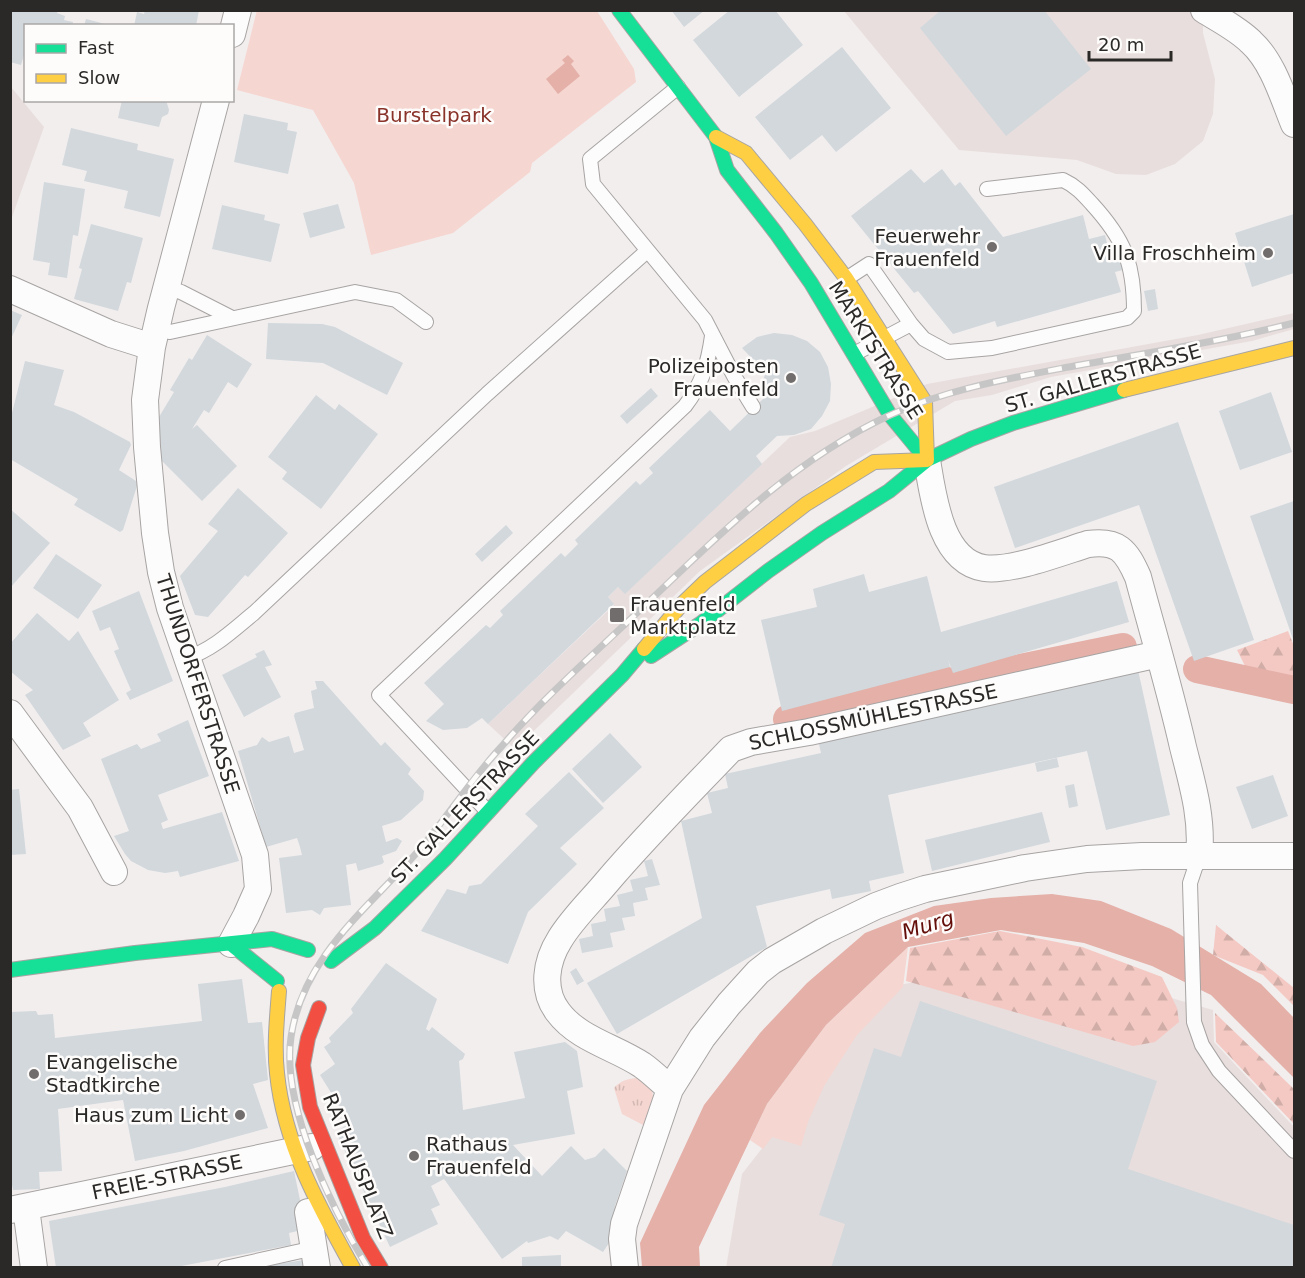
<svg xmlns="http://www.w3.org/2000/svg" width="1305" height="1278" font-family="'DejaVu Sans',sans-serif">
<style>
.built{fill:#e8dedd}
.grass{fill:url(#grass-tufts)}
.forest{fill:url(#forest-firs)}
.park{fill:#f5d6d1}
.water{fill:#e4b0a8}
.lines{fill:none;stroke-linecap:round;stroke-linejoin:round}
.canal{stroke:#e4b0a8;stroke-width:28}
.building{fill:#d2d8dc}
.lane-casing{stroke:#a7a4a3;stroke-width:16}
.street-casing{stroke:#a7a4a3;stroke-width:28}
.fast-casing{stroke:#a7a4a3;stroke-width:16}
.slow-casing{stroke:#a7a4a3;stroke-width:16}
.jam-casing{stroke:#a7a4a3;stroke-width:16}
.lane{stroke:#fdfcfc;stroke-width:14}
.street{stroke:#fdfcfc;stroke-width:26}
.fast{stroke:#16e098;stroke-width:14}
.slow{stroke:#ffcf43;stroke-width:14}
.jam{stroke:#f24e42;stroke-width:14}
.rail-casing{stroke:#c7c6c6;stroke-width:7}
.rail{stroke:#fefcfb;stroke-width:4.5;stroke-dasharray:14;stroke-linecap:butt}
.poi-dot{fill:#716d6d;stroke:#fefcfb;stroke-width:2}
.labels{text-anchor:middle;stroke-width:5;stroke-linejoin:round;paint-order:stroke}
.park-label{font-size:20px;fill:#89332a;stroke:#fefcfb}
.poi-label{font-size:20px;fill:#2b2828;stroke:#fefcfb;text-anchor:end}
.street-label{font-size:20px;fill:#2b2828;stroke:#fefcfb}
.water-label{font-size:21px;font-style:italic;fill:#640e0a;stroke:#fefcfb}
</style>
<defs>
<pattern id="grass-tufts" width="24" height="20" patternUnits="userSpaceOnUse" patternTransform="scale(1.5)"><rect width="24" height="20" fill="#f5d6d1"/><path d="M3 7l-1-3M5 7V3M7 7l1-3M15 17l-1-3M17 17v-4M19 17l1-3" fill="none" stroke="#d2b8b3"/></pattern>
<pattern id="forest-firs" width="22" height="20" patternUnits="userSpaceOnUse" patternTransform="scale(1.5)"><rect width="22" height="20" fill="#f4c9c3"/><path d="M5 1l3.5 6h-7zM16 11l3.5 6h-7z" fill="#d1ada8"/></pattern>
</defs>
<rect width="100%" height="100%" fill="#f2eeee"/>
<path class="built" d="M844,11H1203V33L1215,79L1213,114L1203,141L1175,164L1146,175L1116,174L1077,160L959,150Z
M11,87L44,127L11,220Z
M1294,313V329L1252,341L1051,377L992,395L955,401L846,466L700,571L515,749L488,724L614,605L608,597L618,587L625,593L790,437L815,431L927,384L1198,335Z
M988,969L1095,976L1213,1010L1214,1042L1294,1127V1267L726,1268L742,1174L787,1116L899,985Z"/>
<path class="grass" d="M636,1078L650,1085C657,1100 650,1112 645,1126L622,1114L614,1088C620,1081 627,1079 636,1078Z"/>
<path class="forest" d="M1288,631L1294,646V684L1248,672L1237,650Z
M1216,925L1294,988V1006L1263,975L1213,955Z
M1000,931L1082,947L1162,977L1177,1008L1179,1022L1155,1042L1133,1046L906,981L910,948Z
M1215,1013L1294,1089V1124L1216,1042Z"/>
<path class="park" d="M257,10L597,11L634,69L636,82L532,163L530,172L453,233L371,255L354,183L313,110L237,90Z
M908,947L903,987L857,1035L824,1086L808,1122L801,1146L772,1137L763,1149L750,1140L767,1104L826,1025Z"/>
<path class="water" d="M568,55L574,61L571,64L580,76L558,94L546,79L565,63L562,60Z
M1052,894L1101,901L1171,929L1261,984L1294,1018V1078L1211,995L1152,966L1084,943L1001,930L908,947L826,1025L767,1104L699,1247L700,1267H642L640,1243L704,1105L760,1033L807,983L865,933L934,906L991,898Z"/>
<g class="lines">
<path class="canal" d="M1197,669L1294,690
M927,690L952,682L1123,647
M787,719L880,699L893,686L916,679L933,678L947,681"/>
</g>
<path class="building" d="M10,10H58L57,13L65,16L64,20L73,22L72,26H26V56L24,55L21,65L10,62Z
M145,10H199L196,26H134L137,12L144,14Z
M671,10H705L684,27Z
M730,10H775L803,45L739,97L693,40Z
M941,10H1044L1091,69L1006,136L920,28Z
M86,19L109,25L108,26H84Z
M842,47L891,108L836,152L822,135L790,160L755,117Z
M122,100H166L169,110L168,114L162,117L159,127L118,118Z
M244,114L288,123L287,130L297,132L288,174L234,162Z
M71,128L138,144L137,150L174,159L160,217L124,208L128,191L84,181L87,171L62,165Z
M911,169L924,183L942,169L955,186L960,182L1003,237L1083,215L1089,239L1105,235L1110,255L1118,253L1123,270L1115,272L1121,292L997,327L995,321L953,334L918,291L914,293L851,216Z
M44,182L85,189L78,236L73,235L67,278L48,275L50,263L33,260Z
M338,204L345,228L310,238L303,213Z
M222,205L265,215L264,220L280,224L271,262L212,249Z
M1294,214V273L1252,287L1235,233Z
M91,224L143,238L131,283L127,282L118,311L74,299L82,269L79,268Z
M1155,289L1158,309L1148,311L1144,291Z
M10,310L22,315L10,341Z
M268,323L322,324L335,327L403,363L387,395L323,363L266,359Z
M774,333L792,335L807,341L820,352L828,367L831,384L830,401L822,416L811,429L794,435L777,436L756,456L762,464L760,466L625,594L618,587L608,597L614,604L488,724L482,718L467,728L443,730L426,721L444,704L424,683L486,625L490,628L503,615L500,611L561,553L565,557L578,544L575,540L636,481L640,485L653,473L649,468L710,410L730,431L764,398L760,386L766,373L742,348L757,337Z
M207,335L252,364L237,388L228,382L209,413L204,410L192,429L197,425L237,466L202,501L161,460L159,417L174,392L170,390L189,358L192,360Z
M25,361L64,370L54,405L74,412L130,442L131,445L119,470L136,481L137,486L123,530L120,532L74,505L78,499L10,459V421Z
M651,388L658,396L627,424L620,416Z
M1271,392L1292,452L1240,470L1219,411Z
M316,395L335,410L339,404L378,434L321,509L282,479L287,472L268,457Z
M1178,422L1254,640L1194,661L1139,505L1015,548L994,487Z
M238,488L288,533L248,577L245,575L208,617L195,615L180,576L218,531L208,524Z
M1294,501V642L1250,516Z
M10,509L50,543L10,588Z
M506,525L513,533L482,562L475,554Z
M56,554L102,585L78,619L33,588Z
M864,574L869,592L927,576L941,632L1117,581L1129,622L953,673L948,660L950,667L782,711L761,620L817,607L813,589Z
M139,591L173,681L130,700L126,693L131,690L114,651L119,649L110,627L100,631L92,611Z
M37,613L69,641L78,631L119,700L83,723L91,736L63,750L25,695L33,690L10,671V644Z
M264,650L272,665L265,667L281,697L244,717L222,675L257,657L255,654Z
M1138,670L1170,815L1106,830L1087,751L888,795L904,873L869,881L871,891L832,899L830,889L756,906L767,947L617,1034L587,983L702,918L681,821L712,813L707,793L728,788L725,774L821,753L818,740Z
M315,681H323L381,746L385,742L411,769L408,774L424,791L423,800L401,820L382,826L386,842L397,838L402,841L396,851L382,856L384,862L382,864L358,871L356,863L346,865L351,905L324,908L320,915L312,910L286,913L279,858L302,855L300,847L297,838L266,847L238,751L257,745L262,737L269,742L289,736L294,753L304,750L294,716L295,713L314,708L311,691L317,689Z
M188,720L209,776L158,795L168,820L161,823L163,829L222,812L239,861L180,877L178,871L165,873L148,870L131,861L125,854L114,836L129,831L101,759L137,744L141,749L161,741L157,734Z
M610,733L642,767L603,803L572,769Z
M1057,758L1059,767L1037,772L1035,763Z
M569,772L604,808L560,848L577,864L528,912L508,964L421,931L447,889L466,894L469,886L481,884L538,826L525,814Z
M1273,775L1288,816L1252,829L1236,787Z
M1074,784L1078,806L1069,808L1065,786Z
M19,789L26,854L10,855V790Z
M1042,812L1050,842L932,871L925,840Z
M652,859L660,885L645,888L648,900L633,903L635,916L622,918L625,930L610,933L613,947L582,953L579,939L593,936L591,924L606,921L604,909L620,906L617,895L633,891L630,880L648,876L644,861Z
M386,963L437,999L426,1029L429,1031L432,1027L465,1054L463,1059L459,1061L463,1110L525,1098L514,1052L565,1042L577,1051L583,1087L567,1091L575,1134L513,1145L542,1176L571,1146L585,1160L595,1157L604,1148L627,1171L615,1206L613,1237L603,1252L566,1231L558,1240L550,1236L528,1243L527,1241L502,1259L444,1179L431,1186L440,1205L431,1209L438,1224L390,1247L336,1132L350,1123L320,1075L335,1064L324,1047L331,1042L329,1038L353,1013L351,1009Z
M576,968L584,981L577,985L570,972Z
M242,979L248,1023L262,1022L268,1080L253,1084L268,1128L184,1151L135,1161L123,1100L58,1109L62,1171L39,1172L40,1189L13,1190L10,1174V1012L36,1011L38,1015L53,1014L55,1038L202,1021L198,984Z
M920,1001L1157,1081L1128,1169L1294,1225V1268H831L845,1224L819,1215L874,1048L901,1057Z
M294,1171L306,1229L289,1233L291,1245L171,1268H56L49,1221L225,1187Z
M561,1255V1268H522V1257Z
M304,1260L305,1268H266L265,1266Z"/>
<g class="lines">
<g class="lane-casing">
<path id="lane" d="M678,87L590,159L593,184L705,320L734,376L753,407
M846,279L869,264L911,324L854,354
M166,287L181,292L232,318
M911,324L924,339L948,352L992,348L1127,318L1134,311C1134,263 1124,239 1092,204C1083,194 1076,186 1063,180L987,189
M157,328L170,332L355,292L396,300L426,322
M187,658C214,649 233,630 254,613L487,394L647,251
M488,812L379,695L685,406C702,384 708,364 712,336
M1199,856L1190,883L1194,1022L1202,1045L1219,1071L1294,1151
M225,1268L319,1247"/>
</g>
<g class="street-casing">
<path id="street" d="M1204,10C1220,20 1238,29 1251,42C1273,62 1283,97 1294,124
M232,34L238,10
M216,100L161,308L152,347L145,400L147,447L155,533L161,572L170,608L255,855L258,889L246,916L231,944
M10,289L111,334L152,347
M927,460C933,495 940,561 984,568C1010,572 1062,552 1088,544C1118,540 1126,550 1138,577C1153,633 1170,690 1183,747C1192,783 1203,818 1199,856
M10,713L80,808L114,872
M670,1089C661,1081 652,1072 642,1065C615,1047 578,1039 558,1012C541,990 546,961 560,939C572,919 591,901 606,883C646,836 689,793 731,749L751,742L809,732L1159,654
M26,1208L34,1268
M10,1210L312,1147
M308,1212L317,1268
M625,1268L622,1239L624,1224L670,1089L702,1038L729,1004L758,972L772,961L824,931L876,906L900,897L925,889L1025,868L1087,859L1142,856H1294"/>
</g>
<g class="fast-casing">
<path id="fast" d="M619,10L716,137L727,170L776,233L811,283L890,415L927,460
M651,656L700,624L768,571L822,533L889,491L927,460L971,439L1013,423L1124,390
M231,944L277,981
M331,961L375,928L445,859L533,763L622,675L644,649
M10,970L135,953L272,939L308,950"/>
</g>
<g class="slow-casing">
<path id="slow" d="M716,137L746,153L805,224L846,278L925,402L927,460
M1124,390L1294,348
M644,649L681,605L705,582L806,504L874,462L927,460
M279,991C277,1018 274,1046 277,1073C284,1144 319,1207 353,1268"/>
</g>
<g class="jam-casing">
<path id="jam" d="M319,1008L308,1038L303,1065L310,1107L363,1238L381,1268"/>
</g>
<use href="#lane" class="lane"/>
<use href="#street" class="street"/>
<use href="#fast" class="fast"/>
<use href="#slow" class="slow"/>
<use href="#jam" class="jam"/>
<g class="rail-casing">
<path id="rail" d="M368,1268C332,1209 281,1106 291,1037C303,955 370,907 420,849C449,815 472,778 502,746C544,697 593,655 640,610C717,537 790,462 888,416C947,389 1011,378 1074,366C1148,353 1222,341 1294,323"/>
</g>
<use href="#rail" class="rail"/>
</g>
<g class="poi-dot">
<circle cx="992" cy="247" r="6"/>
<circle cx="1268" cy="253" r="6"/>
<circle cx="791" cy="378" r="6"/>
<rect x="609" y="607" width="16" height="16" rx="3"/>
<circle cx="34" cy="1074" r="6"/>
<circle cx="240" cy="1115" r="6"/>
<circle cx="414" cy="1156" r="6"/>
</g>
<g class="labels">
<g class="park-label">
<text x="434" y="122">Burstelpark</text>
</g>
<g class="poi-label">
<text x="980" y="243">Feuerwehr<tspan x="980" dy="23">Frauenfeld</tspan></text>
<text x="1256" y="260">Villa Froschheim</text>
<text x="779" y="373">Polizeiposten<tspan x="779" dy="23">Frauenfeld</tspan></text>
<text x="630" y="611" text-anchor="start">Frauenfeld<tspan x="630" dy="23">Marktplatz</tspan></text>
<text x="46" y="1069" text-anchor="start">Evangelische<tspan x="46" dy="23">Stadtkirche</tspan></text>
<text x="228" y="1122">Haus zum Licht</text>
<text x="426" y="1151" text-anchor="start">Rathaus<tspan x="426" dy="23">Frauenfeld</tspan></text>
</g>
<g class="street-label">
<text transform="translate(876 350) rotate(58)" y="7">MARKTSTRASSE</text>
<text transform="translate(1103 378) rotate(-16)" y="7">ST. GALLERSTRASSE</text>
<text transform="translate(198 684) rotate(72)" y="7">THUNDORFERSTRASSE</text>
<text transform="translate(873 717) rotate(-12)" y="7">SCHLOSSMÜHLESTRASSE</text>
<text transform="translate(465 807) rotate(-46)" y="7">ST. GALLERSTRASSE</text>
<text transform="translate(358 1166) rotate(68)" y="7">RATHAUSPLATZ</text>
<text transform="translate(167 1177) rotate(-12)" y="7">FREIE-STRASSE</text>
</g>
<g class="water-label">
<text transform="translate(928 925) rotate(-17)" y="7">Murg</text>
</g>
</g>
<rect width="1305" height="1278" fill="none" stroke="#2b2828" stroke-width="24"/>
<rect x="24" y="24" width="210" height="78" fill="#fefcfb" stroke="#aaa7a7" stroke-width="1.5"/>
<rect x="36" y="44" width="30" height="9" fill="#16e098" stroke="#aaa7a7" stroke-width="1.5"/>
<text x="78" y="54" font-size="18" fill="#2b2828">Fast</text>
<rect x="36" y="74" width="30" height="9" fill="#ffcf43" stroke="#aaa7a7" stroke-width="1.5"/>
<text x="78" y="84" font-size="18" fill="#2b2828">Slow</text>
<path d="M1089 51v9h82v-9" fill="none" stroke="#2b2828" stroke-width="3"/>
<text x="1098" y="51" font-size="18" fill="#2b2828" stroke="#fefcfb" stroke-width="4.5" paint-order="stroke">20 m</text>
</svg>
